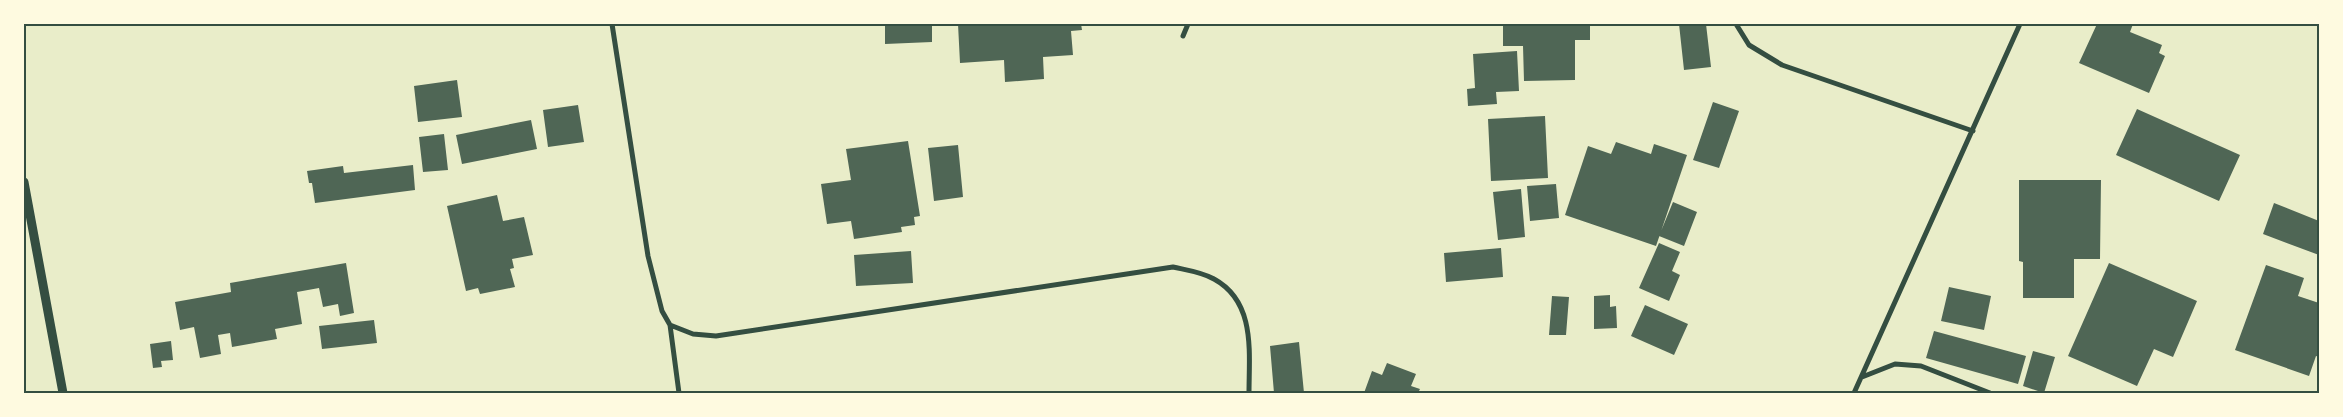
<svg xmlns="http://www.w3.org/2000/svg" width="2343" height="417" font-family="Manrope,sans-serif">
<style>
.building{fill:#4f6655}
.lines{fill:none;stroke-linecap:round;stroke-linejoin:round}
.minor{stroke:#344e41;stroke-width:5}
.tertiary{stroke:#344e41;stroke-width:9}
.neatline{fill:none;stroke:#344e41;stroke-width:2}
</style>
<rect width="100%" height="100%" fill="#e9edc9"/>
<path class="building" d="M885,24H932V42L885,44Z
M958,24H1081L1082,30L1071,31L1073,55L1043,57L1044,79L1005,82L1004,60L960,63Z
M1503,24H1590V40H1575V80L1524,81L1523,46H1503Z
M1679,24H1706L1711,67L1684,70Z
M2097,24H2133L2130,32L2162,45L2159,53L2165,56L2149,93L2079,63Z
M1517,51L1519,91L1496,92L1497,104L1468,106L1467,89L1475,88L1473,54Z
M457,80L462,117L418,122L414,86Z
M1713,102L1739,111L1719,168L1693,160Z
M578,105L584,142L548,147L543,110Z
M2137,109L2240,155L2219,201L2116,155Z
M1545,116L1548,178L1491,181L1488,119Z
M531,120L537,149L462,164L456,135Z
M444,134L448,170L423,172L419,137Z
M908,141L920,216L914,217L915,225L901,227L902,232L854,239L851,221L827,224L821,184L851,180L846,149Z
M1616,142L1651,154L1654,144L1687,155L1656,246L1565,215L1588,146L1611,154Z
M958,145L963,197L934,201L928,148Z
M413,165L415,190L315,203L312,183H309L307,171L343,166L344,173Z
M2019,180H2101L2100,259H2074V298H2023V262L2019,261Z
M1556,184L1559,218L1530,221L1527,186Z
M1521,189L1525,237L1498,240L1493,192Z
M497,195L503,221L524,217L533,255L512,259L514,268L510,269L515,287L480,294L478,288L466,291L447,206Z
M1673,202L1697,212L1684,246L1659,236Z
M2274,203L2319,221V255L2263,234Z
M1659,243L1680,252L1672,271L1680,275L1669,301L1639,288Z
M1501,248L1503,277L1446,282L1444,253Z
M911,251L913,283L856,286L854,255Z
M346,263L354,313L340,316L338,304L323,307L319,288L297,292L302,324L275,329L277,339L232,347L230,333L218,335L221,354L200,358L194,327L180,330L175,302L231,292L230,283Z
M2109,263L2197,301L2173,357L2154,349L2137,386L2068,356Z
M2266,265L2304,278L2298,296L2319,303V357L2316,356L2309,376L2235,350Z
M1949,287L1991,296L1984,330L1941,321Z
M1610,295V307L1616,306L1617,328L1594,329V296Z
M1552,296L1569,297L1566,335H1549Z
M1645,305L1688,324L1674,355L1631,336Z
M374,320L377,343L322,349L319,326Z
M1934,331L2026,356L2018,384L1926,358Z
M171,341L173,360L161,361L162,367L153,368L150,344Z
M1299,342L1304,393H1274L1270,346Z
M2033,351L2055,357L2044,393L2023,386Z
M1387,363L1416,374L1411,386L1420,389L1418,393H1364L1372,371L1382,375Z"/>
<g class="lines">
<path class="minor" d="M612,24L648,256L662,311L670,325L693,334L716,336L1173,267C1186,270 1202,272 1214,279C1256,302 1249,352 1249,393
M1736,24L1749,45L1782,65L1973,131
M1183,36L1188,24
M670,325L679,393
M1862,377L1895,364L1921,366L1990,393
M1854,393L2020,24"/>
<path class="tertiary" d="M24,182L63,393"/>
</g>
<rect width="2343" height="417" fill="none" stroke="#fefae0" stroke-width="50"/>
<rect x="25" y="25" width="2293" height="367" class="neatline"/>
</svg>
